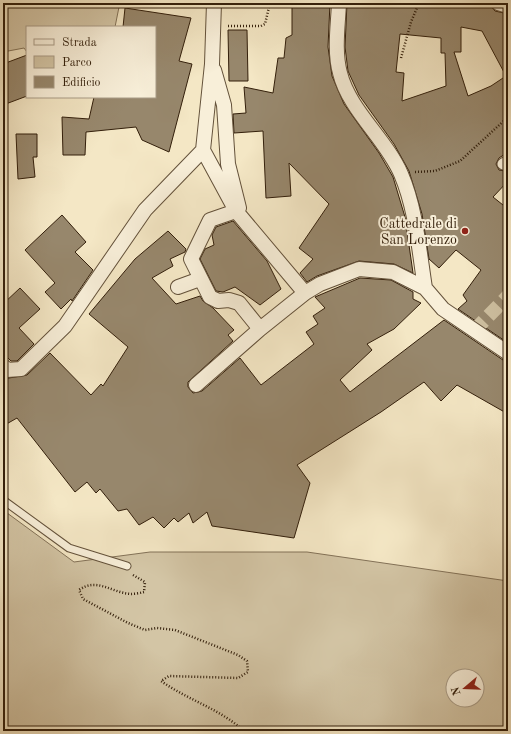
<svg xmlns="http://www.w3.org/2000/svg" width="511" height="734" font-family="'Old Standard TT',serif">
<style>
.green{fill:#d3c5a5;stroke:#837258;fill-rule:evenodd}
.building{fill:#97876c;stroke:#331f0b;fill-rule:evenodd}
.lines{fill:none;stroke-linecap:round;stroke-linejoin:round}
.minor-tunnel{stroke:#cdbfa0;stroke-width:14;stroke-dasharray:14 7;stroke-linecap:butt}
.service-casing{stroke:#63513a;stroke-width:9}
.pedestrian-casing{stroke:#63513a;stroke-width:13}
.minor-casing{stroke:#63513a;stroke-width:16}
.path{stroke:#331f0b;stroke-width:2.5;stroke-dasharray:1 2;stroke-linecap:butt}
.service{stroke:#f8efd9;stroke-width:7}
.pedestrian{stroke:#f8efd9;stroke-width:11}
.minor{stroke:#f8efd9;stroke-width:14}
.poi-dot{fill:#8f2418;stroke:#f8efd9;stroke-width:1.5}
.labels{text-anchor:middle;stroke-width:4;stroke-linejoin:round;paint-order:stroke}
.poi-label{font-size:14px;fill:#331f0b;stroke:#f8efd9;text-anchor:end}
</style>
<rect width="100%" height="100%" fill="#f4e7c5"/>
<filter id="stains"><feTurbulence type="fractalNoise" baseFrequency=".005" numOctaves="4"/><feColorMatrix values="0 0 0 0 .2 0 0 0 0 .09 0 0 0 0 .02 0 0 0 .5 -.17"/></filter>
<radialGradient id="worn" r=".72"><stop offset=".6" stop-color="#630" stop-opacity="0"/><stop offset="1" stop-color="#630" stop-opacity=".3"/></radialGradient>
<path class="green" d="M3,3H113L119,7L115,27H27V52L24,48L3,52Z
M3,510L74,562L150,552H307L508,581V731H3ZM453,676H477V700H453Z"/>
<path class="building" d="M292,3H330L328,47L332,76L344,104L379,153L393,177L405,217L413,273L394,264L359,261L317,276L307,282L300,273L313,259L299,248L329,204L289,163L291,196L266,198L263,131L234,133L233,114L246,113L244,87L273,93L278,58H284L286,38L292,35Z
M347,3H483L490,5L495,11L508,14V152L499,158L496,164L499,170L505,171L508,174V181L493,197L508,209V343L458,309L467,301L463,295L481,270L456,250L439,268L429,259L422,214L409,171L394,144L359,95L348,71L345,47ZM461,27L482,31L506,76L491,86L468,96L454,52H461ZM400,34L441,38V53H445L446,86L402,101L404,73L396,72Z
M125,8L191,18L179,61L192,64L169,152L142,140L136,127L86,132L85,155H63L62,117L89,119L94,97H155V27H123Z
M228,30H247L248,81H229Z
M27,55V96L3,105V64Z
M16,134H37V157H33L35,177L18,179Z
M62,215L86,242L75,252L93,270L72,301L71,299L61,309L45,292L55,283L25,250Z
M233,221L267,261L281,289L260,305L235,287L223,292L216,291L200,259L205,249L214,245L212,235L216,227Z
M168,231L186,249L185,252L170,259L173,266L152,278L176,304L200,296L203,301L213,308L234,330L228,335L233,341L188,382V387L193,393L202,391L240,358L261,385L314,344L306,332L318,324L313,316L325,308L315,297L360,278L391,280L413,292V299L421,303L394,329L367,344L372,350L340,380L350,392L444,320L503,360L508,361V414L457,385L441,401L424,382L381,412L297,465L310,483L294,538L212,526L207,512L193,523L189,513L178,522L174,518L164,528L153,517L139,525L127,509L118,511L100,489L96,493L87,482L75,492L17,418L3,426V379L27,375L50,353L91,395L101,384L103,386L128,347L89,314L135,259Z
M20,288L40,309L19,328L34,344L17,361H11L3,353V304Z"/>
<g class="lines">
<path class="minor-tunnel" d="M474,331L508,296"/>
<g class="service-casing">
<path id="service" d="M3,500L69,548L127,566"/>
</g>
<g class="pedestrian-casing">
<path id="pedestrian" d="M503,164L508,161"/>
</g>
<g class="minor-casing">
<path id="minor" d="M214,3L212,64L203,150L236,211L305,293
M339,3C338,26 334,51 340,73C349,110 386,139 401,174C416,209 419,250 425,288
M498,3L508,6
M214,70L224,105L228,164L239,208
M236,211L210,220L191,259L210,297L218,301L229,300L239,303L260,329
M178,287L200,279
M3,366L7,370L21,369L65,326L145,210L203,150
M196,385L260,329L305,293L320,284L359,269L393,272L425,288L443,309L508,353"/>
</g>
<path class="path" d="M228,26H261L265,24L270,3
M401,58L411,22L419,3
M415,172L435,171L460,161L508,117
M133,575L145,582L144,592C140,593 135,594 131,594C112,593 97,577 79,590L83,599L128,623L145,630L157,628L175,630L238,655L247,661L248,672L238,678L169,676L161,681C188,700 220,709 244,731"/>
<use href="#service" class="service"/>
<use href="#pedestrian" class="pedestrian"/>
<use href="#minor" class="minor"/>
</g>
<circle class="poi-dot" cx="465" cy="231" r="4"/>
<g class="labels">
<g class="poi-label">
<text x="457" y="228">Cattedrale di<tspan x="457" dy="16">San Lorenzo</tspan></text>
</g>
</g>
<rect width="511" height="734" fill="none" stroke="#f4e7c5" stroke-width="16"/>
<rect x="4" y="4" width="503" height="726" fill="none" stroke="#331f0b" stroke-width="2"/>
<rect x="8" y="8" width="495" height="718" fill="none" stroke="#331f0b"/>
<rect x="26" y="26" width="130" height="72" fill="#f8efd9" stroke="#a99c87"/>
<rect x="34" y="39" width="20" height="6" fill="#f8efd9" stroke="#a99c87"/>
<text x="62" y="46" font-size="12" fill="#331f0b">Strada</text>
<rect x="34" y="56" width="20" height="12" fill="#d3c5a5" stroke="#a99c87"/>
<text x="62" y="66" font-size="12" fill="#331f0b">Parco</text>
<rect x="34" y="76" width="20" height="12" fill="#97876c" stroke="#a99c87"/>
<text x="62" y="86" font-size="12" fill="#331f0b">Edificio</text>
<g transform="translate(465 688) rotate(251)"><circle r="19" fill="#f8efd9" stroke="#a99c87"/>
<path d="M0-3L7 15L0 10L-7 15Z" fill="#8f2418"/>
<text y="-6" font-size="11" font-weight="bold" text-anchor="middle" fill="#331f0b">N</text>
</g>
<rect width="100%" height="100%" filter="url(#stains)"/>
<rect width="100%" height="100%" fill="url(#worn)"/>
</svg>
